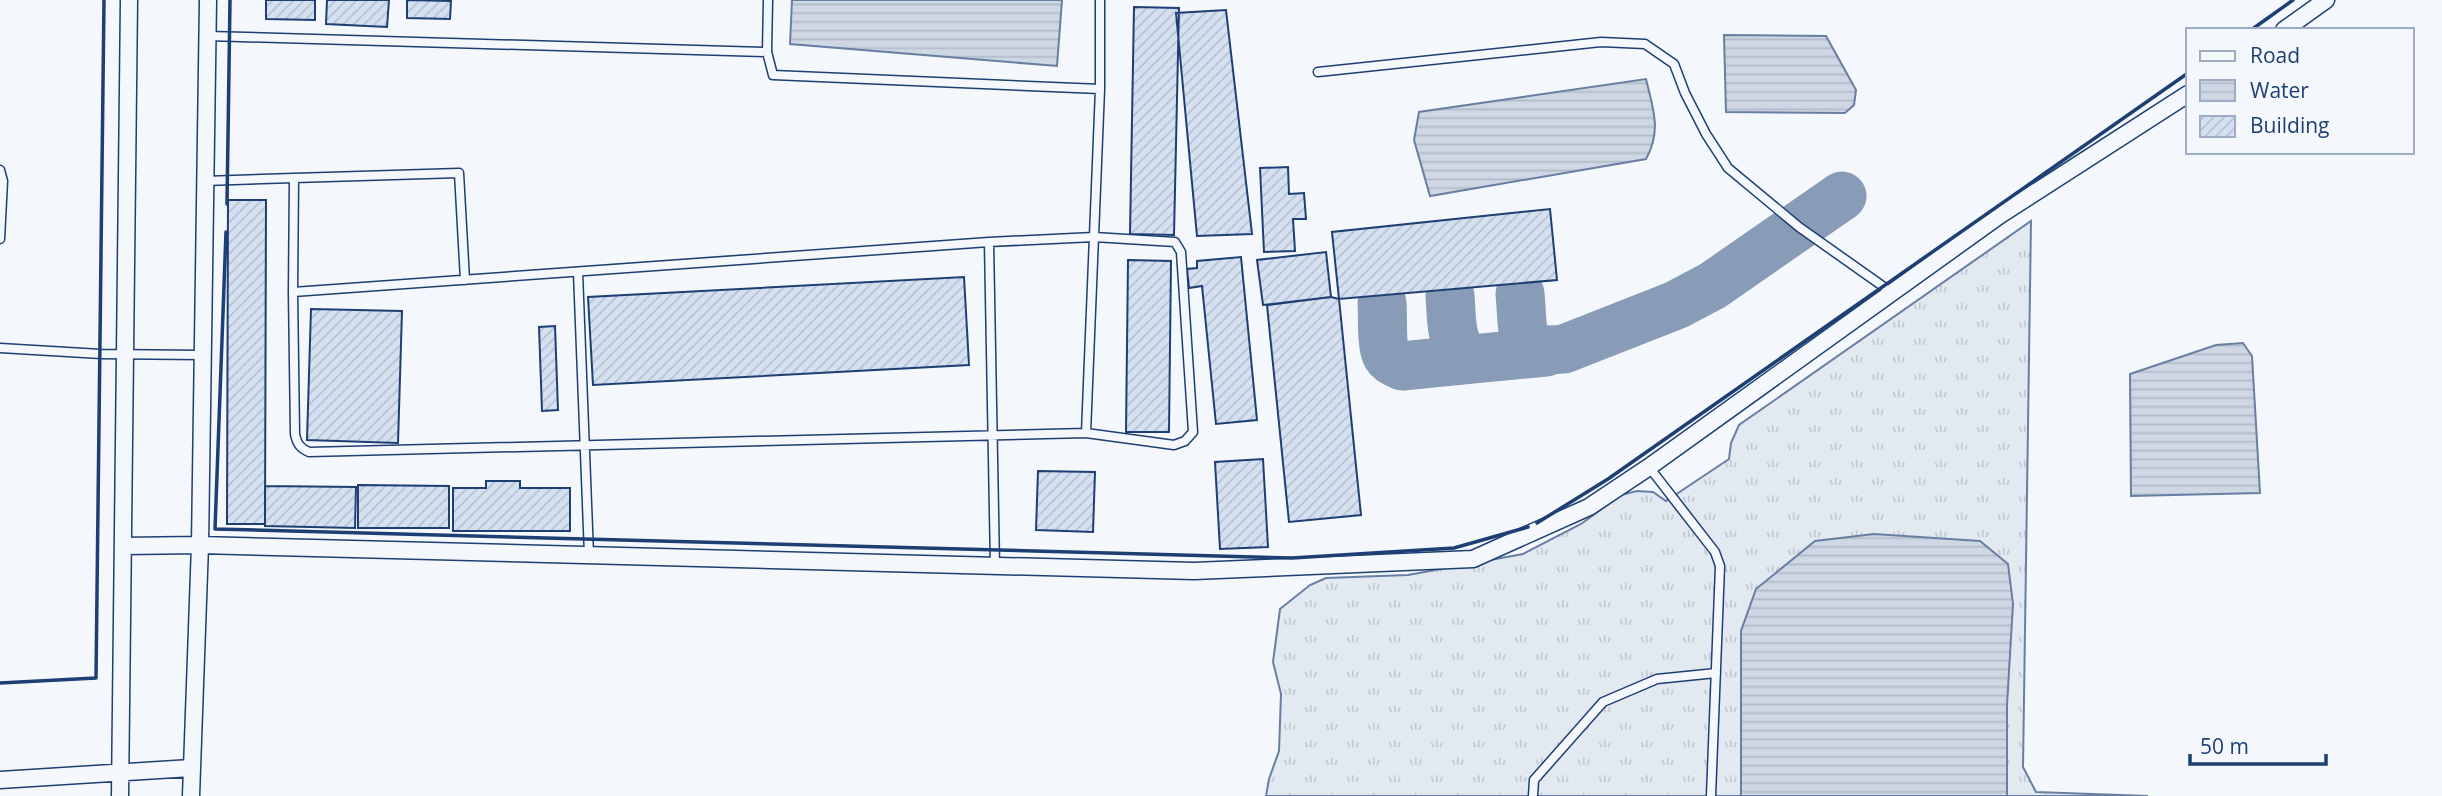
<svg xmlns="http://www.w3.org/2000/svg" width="2442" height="796" font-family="'Open Sans',sans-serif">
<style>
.grass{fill:url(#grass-tufts);stroke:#687fa3;stroke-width:2}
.water{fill:url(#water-rules);stroke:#687fa3;stroke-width:2}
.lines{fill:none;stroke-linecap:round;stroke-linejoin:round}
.taxiway{stroke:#889bb7;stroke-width:49}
.building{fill:url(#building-hatch);stroke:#1d3f73;stroke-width:2}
.lane-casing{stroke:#1d3f73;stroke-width:11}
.street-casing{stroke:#1d3f73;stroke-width:19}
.lane{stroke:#f4f7fb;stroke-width:8}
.street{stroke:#f4f7fb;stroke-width:16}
.wall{stroke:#1d3f73;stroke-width:3.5}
</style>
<defs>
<pattern id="grass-tufts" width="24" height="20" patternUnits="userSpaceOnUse" patternTransform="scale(1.75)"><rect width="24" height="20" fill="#e3e9f0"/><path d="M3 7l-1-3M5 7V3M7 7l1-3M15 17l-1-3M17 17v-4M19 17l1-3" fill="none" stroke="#c2c9d1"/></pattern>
<pattern id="water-rules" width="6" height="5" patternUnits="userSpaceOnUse" patternTransform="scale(1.75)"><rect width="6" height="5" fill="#cfd7e4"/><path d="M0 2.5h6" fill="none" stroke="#b1bac7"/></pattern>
<pattern id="building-hatch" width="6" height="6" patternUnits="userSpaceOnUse" patternTransform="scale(1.75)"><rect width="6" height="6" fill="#d5e0f0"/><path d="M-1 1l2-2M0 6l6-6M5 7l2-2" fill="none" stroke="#b6c1d1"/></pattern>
</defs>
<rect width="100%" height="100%" fill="#f4f7fb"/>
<path class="grass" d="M2031,221L2023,767L2036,792L2148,796H1266L1269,779L1279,751L1281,694L1273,662L1280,609L1310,585L1326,578L1408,575L1523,554L1581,524L1621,495L1637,491L1653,492L1666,501L1729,459L1731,443L1739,425Z"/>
<path class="water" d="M792,0H1062L1057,66L790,44Z
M1724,35L1826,36L1856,90L1854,105L1845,113L1726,112Z
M1646,79C1653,109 1662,130 1646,159L1430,196L1414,140L1419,112Z
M2243,343L2252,356L2260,493L2131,496L2130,374L2216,345Z
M1874,534L1980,541L2008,564L2013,604L2007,705V796H1741V631L1756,589L1815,541Z"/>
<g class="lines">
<path class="taxiway" d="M1520,294C1524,333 1516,355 1564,349L1676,305L1712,286L1842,196
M1450,296C1452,318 1449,349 1472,359L1546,352
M1382,303C1383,316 1381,346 1387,356C1390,361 1397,364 1402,366L1472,359"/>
</g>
<path class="building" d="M266,0H315V20L266,19Z
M327,0H389L387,27L326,24Z
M407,0L451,1L450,19L407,18Z
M1134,7L1179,8L1174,235L1130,234Z
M1226,10L1252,234L1197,236L1176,13Z
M1288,167L1289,194L1304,193L1306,219H1293L1295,251L1264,252L1260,168Z
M228,200H266L265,524H227Z
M1550,209L1557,280L1339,299L1332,232Z
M1326,252L1331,297L1263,305L1257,260Z
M1241,257L1257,420L1216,424L1202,286L1189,288L1187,269L1197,268V261Z
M1128,260L1171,261L1169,432H1126Z
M964,277L969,365L593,385L588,297Z
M1331,297L1339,299L1361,515L1289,522L1267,305Z
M311,309L402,311L398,443L307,440Z
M555,326L558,410L542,411L539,327Z
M1263,459L1268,547L1220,549L1215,462Z
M1038,471L1095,472L1093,532L1036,530Z
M486,481H520V488H570V531H453V488H486Z
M358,485L449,486V528H358Z
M265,486L356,487L355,528L265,526Z"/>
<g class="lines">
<g class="lane-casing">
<path id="lane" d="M208,36L767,52L773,75L1100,89V0
M767,52L768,0
M1318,72L1601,42L1645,44L1674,64L1685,93L1706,134L1728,168L1799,227L1891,292
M0,170L3,181L0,239
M294,178L459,173L465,280
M205,181L294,178L293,292L295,434C297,444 300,448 309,452L1086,433L1100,89
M989,242L995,566
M578,272L589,555
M293,292L989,242L1094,237L1175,242L1181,252L1193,432L1185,441L1174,445L1086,433
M0,348L101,354L201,355
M1649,467L1715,552L1720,566L1711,796
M1533,796L1534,780L1603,702L1657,679L1716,673"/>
</g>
<g class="street-casing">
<path id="street" d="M2284,30L2326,0
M123,546L200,545L1194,571L1473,559L1589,507L1649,467L2000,215L2188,94
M0,780L191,768
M120,796L129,0
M191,796L200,545L208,0"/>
</g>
<use href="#lane" class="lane"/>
<use href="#street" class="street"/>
<path class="wall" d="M2251,30L2293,0
M227,204L230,0
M226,232L215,529L1292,558L1454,548L1528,527
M1537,523L1608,479L2188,73
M0,683L96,678L104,0"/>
</g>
<rect x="2186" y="28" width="228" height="126" fill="#f4f7fb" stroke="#9eadc5" stroke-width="2"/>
<rect x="2200" y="51" width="35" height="10" fill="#f4f7fb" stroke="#9eadc5" stroke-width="2"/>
<text x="2250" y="63" font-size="21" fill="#1d3f73">Road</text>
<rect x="2200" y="80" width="35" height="21" fill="url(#water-rules)" stroke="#9eadc5" stroke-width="2"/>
<text x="2250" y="98" font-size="21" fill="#1d3f73">Water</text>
<rect x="2200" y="116" width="35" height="21" fill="url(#building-hatch)" stroke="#9eadc5" stroke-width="2"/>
<text x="2250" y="133" font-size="21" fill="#1d3f73">Building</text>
<path d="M2190 754v10h136v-10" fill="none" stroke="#1d3f73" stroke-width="3.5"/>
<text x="2200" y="754" font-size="21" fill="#1d3f73" stroke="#f4f7fb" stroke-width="5" paint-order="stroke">50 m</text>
</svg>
